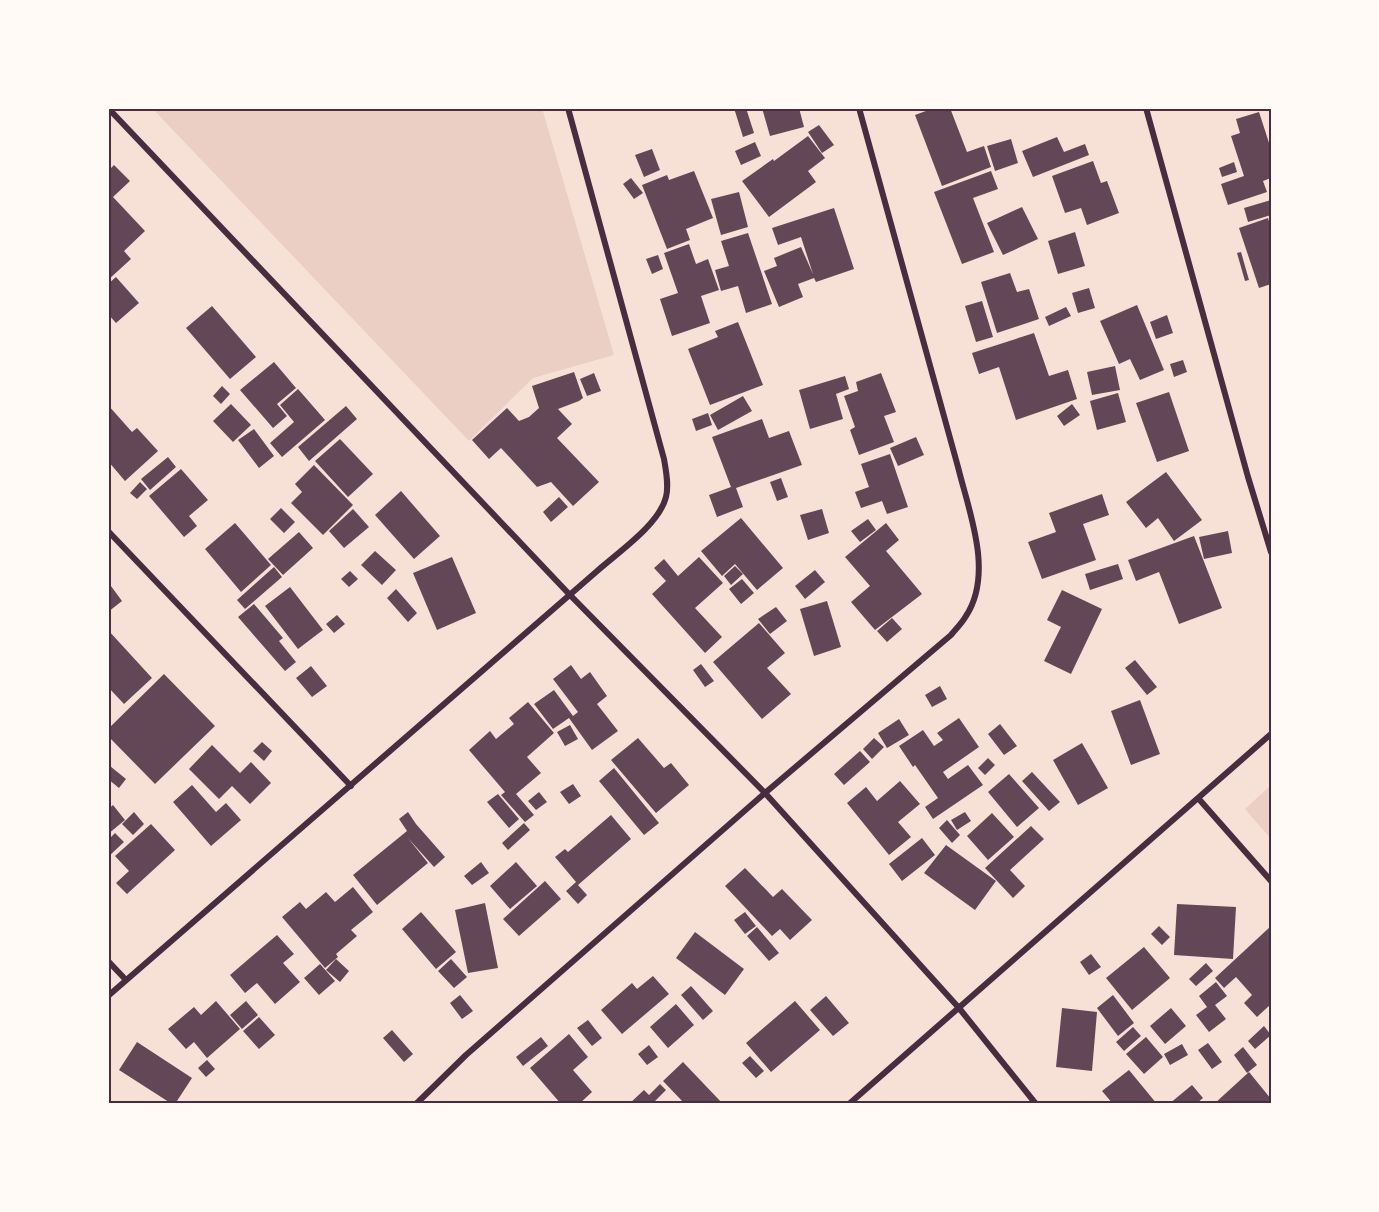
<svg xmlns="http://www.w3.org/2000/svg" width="1379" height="1212" font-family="'Roboto Condensed',sans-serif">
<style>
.green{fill:#ebcfc5}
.building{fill:#644757}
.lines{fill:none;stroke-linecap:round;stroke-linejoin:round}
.minor{stroke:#4a2c40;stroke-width:6}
.neatline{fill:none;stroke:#4a2c40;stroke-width:2}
</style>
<rect width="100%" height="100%" fill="#f7e1d7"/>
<path class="green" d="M152,108H542L614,355L533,378L469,441Z
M1271,785V839L1245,809Z"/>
<path class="building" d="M734,108H746L754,133L743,137Z
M762,108H799L804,127L770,136Z
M934,108H950L967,152L984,146L991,167L942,186L915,115Z
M1259,112L1271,149V178L1263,181L1267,192L1228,205L1221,184L1244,176L1231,136L1240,133L1236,119Z
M819,125L834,145L822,153L808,132Z
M808,136L825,158L808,171L816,182L769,217L742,181L773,159L774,161Z
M1057,137L1064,152L1085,144L1089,155L1033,177L1022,151Z
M1011,139L1018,163L995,171L987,146Z
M755,142L761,156L741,165L735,151Z
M652,149L660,170L644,177L635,155Z
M1093,161L1101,183L1107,181L1119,213L1087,225L1081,208L1065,213L1052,176Z
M1234,162L1237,172L1222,177L1219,168Z
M114,165L130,181L113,197L145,231L124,251L131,259L108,280V171Z
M694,171L713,218L686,229L690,240L667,249L642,185L667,175L669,180Z
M991,171L998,189L973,198L994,252L962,264L934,192Z
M631,178L643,193L634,199L623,184Z
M739,192L748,227L721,235L711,199Z
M1271,200V215L1248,222L1244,208Z
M1022,207L1038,239L1003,255L987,223Z
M834,208L854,269L816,282L814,278L798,284L803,297L779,307L764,271L777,266L774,258L801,247L813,274L801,237L778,245L772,228Z
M1268,218L1271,228V284L1259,288L1239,228Z
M1075,232L1085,266L1058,274L1048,241Z
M748,233L772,304L746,313L738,286L721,291L715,270L729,266L721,241Z
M689,244L696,264L708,259L719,290L701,296L710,323L672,336L660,299L678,293L664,253Z
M1241,252L1249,280L1245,281L1237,253Z
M658,255L663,269L652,274L646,259Z
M1010,273L1017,292L1029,289L1039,319L997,333L981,282Z
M116,277L139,303L116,323L108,314V284Z
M1089,288L1095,308L1078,313L1072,293Z
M982,301L993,337L976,342L965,306Z
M1137,305L1164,370L1140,380L1130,359L1119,364L1100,321Z
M212,306L256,357L230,379L186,328Z
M1066,307L1071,316L1049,326L1045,317Z
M1167,315L1173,333L1156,339L1150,322Z
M738,322L763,385L710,405L688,349L718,337L715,331Z
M1034,333L1049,376L1068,370L1077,399L1016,420L999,367L979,374L972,353Z
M1183,360L1187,372L1174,377L1170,364Z
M274,362L296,388L277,404L287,416L273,428L240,390Z
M1115,366L1120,390L1092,395L1087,372Z
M574,372L583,398L579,401L558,409L572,424L557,438L599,482L573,506L551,482L537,487L501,448L489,459L472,440L507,408L519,421L529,417L539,408L532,386Z
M594,373L601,391L587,396L580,379Z
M881,373L896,412L884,416L894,442L859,455L850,430L855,427L844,396L858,391L856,382Z
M845,376L849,389L836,394L843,419L810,429L799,390Z
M222,386L230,394L221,404L213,396Z
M298,389L325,420L282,457L270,443L294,422L280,405Z
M1169,392L1189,451L1157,462L1136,403Z
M1118,393L1126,422L1097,430L1090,401Z
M743,396L752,411L718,430L710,415Z
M231,404L251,425L233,442L213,421Z
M1072,404L1080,415L1064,426L1057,416Z
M108,405L132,432L137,428L158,451L125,481L108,461L110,452L108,450Z
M346,406L357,419L309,461L298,447Z
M708,413L712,425L696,431L692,419Z
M762,419L769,438L789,431L802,465L736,488L743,507L717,517L709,495L731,487L712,437Z
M254,429L274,456L259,468L238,440Z
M916,437L924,455L898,466L890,448Z
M340,439L373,474L348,497L315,461Z
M890,454L908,507L887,514L882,501L861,508L855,492L869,487L861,464Z
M168,457L176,467L150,490L141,479Z
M314,465L353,505L323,535L291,503L302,492L295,484Z
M181,469L208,500L189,516L197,526L184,537L149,496Z
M1166,472L1202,520L1174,541L1158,518L1146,528L1126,502Z
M781,478L788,497L777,501L770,482Z
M140,482L147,489L137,499L130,493Z
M401,491L440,536L414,559L375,515Z
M1102,494L1109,515L1083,524L1096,560L1042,579L1028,542L1056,532L1049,513Z
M559,497L568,507L551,522L543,512Z
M281,508L295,522L284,533L270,519Z
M353,509L369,527L344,548L329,531Z
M822,509L829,533L808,540L800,515Z
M741,518L783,568L757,590L735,564L722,576L701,551Z
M868,519L876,530L860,542L851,531Z
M235,523L271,565L241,592L205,549Z
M886,523L899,540L886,551L922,594L875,630L851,602L870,586L845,557Z
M1228,531L1232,553L1204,559L1199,537Z
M299,532L313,548L283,575L268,559Z
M1194,536L1222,608L1179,624L1159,572L1136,581L1128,560Z
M375,551L396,570L382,585L361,565Z
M452,557L476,613L437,630L413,573Z
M699,557L723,583L695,608L722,637L705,653L652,594L666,581L654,568L664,559L678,576Z
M1118,564L1123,579L1090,590L1085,574Z
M735,566L743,574L731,585L724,576Z
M274,567L282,577L245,609L237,600Z
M815,570L825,582L805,599L795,586Z
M350,571L358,579L349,587L341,579Z
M742,579L754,593L741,604L729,589Z
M108,582L122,601L108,612Z
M290,587L323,630L298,649L265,606Z
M396,589L417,613L408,622L387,598Z
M1062,590L1102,609L1071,674L1044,661L1061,627L1047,620Z
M827,601L841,647L814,656L800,609Z
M254,604L283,638L279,641L296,662L285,671L238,617Z
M776,607L787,621L770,634L758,619Z
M337,615L345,624L334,633L326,624Z
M892,618L902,629L887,642L877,631Z
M759,623L785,653L767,668L791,694L762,719L713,662Z
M108,630L152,678L124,704L108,687Z
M1135,660L1157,687L1147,695L1125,668Z
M701,664L714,681L705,687L693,670Z
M571,665L581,679L590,672L607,696L597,704L618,731L592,750L569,718L553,729L534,704L554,690L573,716L578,712L553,679Z
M311,666L327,686L312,697L296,678Z
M164,674L215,726L155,784L108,736V729Z
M940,686L947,699L932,707L925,695Z
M1140,700L1160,754L1131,765L1111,711Z
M528,702L554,733L527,757L541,773L516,794L534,815L525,822L501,795L505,792L469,750L490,731L496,739L514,724L509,718Z
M959,718L979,747L943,772L948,779L968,765L983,785L933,819L925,807L938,798L915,765L913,767L899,746L923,730L934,746L943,740L937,733Z
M899,719L909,735L887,748L878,733Z
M1000,724L1017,746L1004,755L988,734Z
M570,725L578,739L565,746L557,732Z
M638,738L664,768L671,763L689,785L656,813L611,760Z
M874,738L884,747L872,759L863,749Z
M262,742L272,751L264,761L253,751Z
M1082,743L1108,788L1078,805L1053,760Z
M212,745L240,773L251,762L271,783L250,804L232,786L219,799L189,769Z
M860,751L870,762L844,785L834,774Z
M988,758L995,765L985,775L978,768Z
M110,766L126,779L119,788L108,779V769Z
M614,768L659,823L644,835L599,781Z
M1032,772L1060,802L1049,811L1022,781Z
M1009,774L1039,808L1017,827L988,792Z
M900,781L920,804L898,822L911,837L889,855L847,803L866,787L877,801Z
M573,784L581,796L569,804L560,792Z
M192,785L216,812L226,803L241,820L211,846L173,802Z
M539,792L547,802L536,810L528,801Z
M498,794L519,819L509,828L487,802Z
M113,805L125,820L108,834V809Z
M134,812L144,824L133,835L122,824Z
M408,812L416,824L445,857L434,867L408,838L428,863L377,905L353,875L407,831L399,819Z
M965,812L971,821L957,830L951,820Z
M992,813L1014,837L988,860L967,836Z
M611,815L631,839L578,885L587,895L578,904L566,891L576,882L555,857L565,849L568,852Z
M947,820L960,835L952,843L939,828Z
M524,823L530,830L508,850L502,843Z
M151,824L175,850L127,894L116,883L129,871L115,856Z
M1031,826L1044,839L1010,870L1025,886L1013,898L985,868Z
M115,833L124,842L108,857V840Z
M922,838L935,855L902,881L889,864Z
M946,845L996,881L975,910L924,873Z
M481,862L489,873L472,885L464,876Z
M516,862L537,886L510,909L490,886Z
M745,868L773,897L782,889L812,920L790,940L780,929L772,936L725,886Z
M545,881L561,899L519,936L503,919Z
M353,887L373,912L351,930L357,936L336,954L338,957L325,968L282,917L300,902L306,909L326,892L335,902Z
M485,903L498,968L468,973L455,910Z
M1177,904L1236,907L1233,959L1174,955Z
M421,912L456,952L436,969L402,929Z
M745,912L756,926L745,934L734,920Z
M1159,926L1170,937L1162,945L1151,934Z
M1271,926V1004L1257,1017L1244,1003L1252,995L1236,977L1224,988L1215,978Z
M757,927L779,953L769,961L747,936Z
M695,932L744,969L725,995L676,958Z
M277,935L294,954L283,963L300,982L275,1004L257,983L245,993L230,975Z
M1144,947L1170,978L1132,1010L1106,978Z
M1091,954L1101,967L1089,975L1080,962Z
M336,959L349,971L340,982L326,970Z
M451,959L467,977L454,988L438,971Z
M1206,963L1213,971L1196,986L1189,979Z
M320,964L335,981L319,995L304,978Z
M653,976L669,994L622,1034L601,1010L632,983L637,989Z
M1216,982L1227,996L1215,1005L1226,1019L1209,1032L1196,1015L1207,1007L1199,996Z
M691,986L713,1011L703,1020L681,995Z
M460,995L473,1011L462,1019L450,1003Z
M1113,995L1134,1023L1118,1036L1097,1008Z
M826,996L849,1023L833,1036L810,1010Z
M216,1001L240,1029L207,1058L194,1042L186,1049L168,1029L194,1007L201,1015Z
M246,1001L258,1015L242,1029L230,1015Z
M795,1001L820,1030L771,1072L746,1043Z
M676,1004L694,1025L668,1048L650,1027Z
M1062,1008L1097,1012L1092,1071L1056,1067Z
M1171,1008L1186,1026L1165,1044L1150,1026Z
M259,1017L275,1035L259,1049L243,1031Z
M588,1020L602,1038L592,1046L577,1028Z
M1264,1026L1271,1035L1255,1049L1248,1041Z
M1133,1027L1141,1036L1124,1051L1116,1042Z
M392,1030L413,1054L404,1062L383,1038Z
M569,1034L588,1057L573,1070L592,1092L579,1104H561L530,1068Z
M541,1037L548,1046L523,1066L516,1057Z
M1146,1037L1163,1057L1144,1074L1126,1054Z
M137,1042L192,1078L175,1104H172L119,1070Z
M1208,1043L1222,1062L1212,1069L1198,1050Z
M1182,1044L1188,1055L1170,1065L1164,1054Z
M649,1045L658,1057L647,1065L638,1054Z
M1243,1047L1257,1065L1247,1073L1234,1055Z
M750,1056L764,1071L756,1078L742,1063Z
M207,1060L215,1069L206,1077L198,1068Z
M683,1062L723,1104H683L684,1103L663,1081Z
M1129,1070L1157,1104H1113L1102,1091Z
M1249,1072L1271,1099L1265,1104H1214Z
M660,1084L666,1090L652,1104H629L644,1090L649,1095Z
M1192,1085L1203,1098L1196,1104H1169Z"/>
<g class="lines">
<path class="minor" d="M108,108L569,594L765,793L959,1008L1036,1104
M1146,108L1248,477L1271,552
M108,531L351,786
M1198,798L1271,881
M108,961L126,980
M108,996L596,572C617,553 659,525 666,497C669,485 666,471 664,459L568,108
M416,1104L466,1055L765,793L951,635C956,629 962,623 966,616C994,573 969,512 958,467L859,108
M849,1104L1271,734"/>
</g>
<rect width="1379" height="1212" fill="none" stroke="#fffaf5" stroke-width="219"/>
<rect x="110" y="110" width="1160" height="992" class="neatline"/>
</svg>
